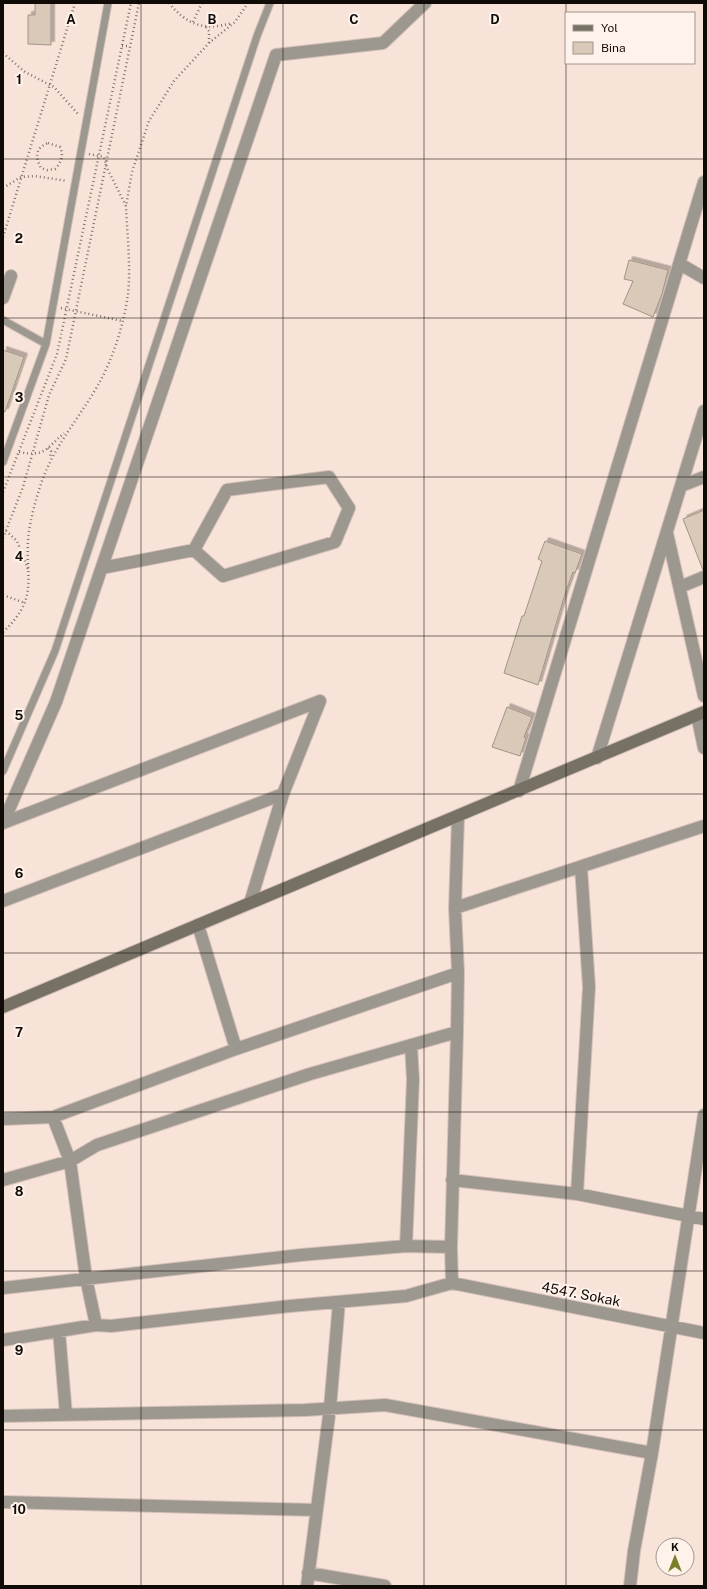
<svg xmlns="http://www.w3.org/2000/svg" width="707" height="1589" font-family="'Public Sans',sans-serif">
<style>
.building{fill:#d8c9b9;stroke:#a29484;filter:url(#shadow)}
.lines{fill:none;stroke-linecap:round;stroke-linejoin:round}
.lane-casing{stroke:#d3c0b7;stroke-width:9}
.street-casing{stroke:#d3c0b7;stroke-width:14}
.secondary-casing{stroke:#d3c0b7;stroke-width:14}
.path{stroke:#80736b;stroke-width:2.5;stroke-dasharray:1 3;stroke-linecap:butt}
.lane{stroke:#9c978f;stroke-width:7}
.street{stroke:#9c978f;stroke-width:12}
.secondary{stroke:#777165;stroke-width:12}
.grid{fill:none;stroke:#110b07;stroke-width:1;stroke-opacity:0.55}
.labels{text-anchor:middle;stroke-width:4;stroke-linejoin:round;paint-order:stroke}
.street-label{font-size:14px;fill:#110b07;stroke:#fff2eb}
.grid-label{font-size:13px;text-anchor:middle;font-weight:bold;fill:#110b07;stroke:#fff2eb;stroke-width:4;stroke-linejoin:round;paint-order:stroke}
</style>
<defs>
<filter id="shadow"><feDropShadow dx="3.5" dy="-3.5" stdDeviation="0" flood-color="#0004"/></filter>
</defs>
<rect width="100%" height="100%" fill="#f8e3d8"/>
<path class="building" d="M35,3H51V45L28,44V15H35Z
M629,260L668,270L662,294L653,317L623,304L633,281L624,279Z
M3,350L24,357L5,412H3Z
M704,510V570H703L683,519Z
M545,541L582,554L575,573L573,572L565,594L538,685L504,673L522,616H524L542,561L538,559Z
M507,707L532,717L524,737L526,738L520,756L492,747Z"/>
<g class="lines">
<g class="lane-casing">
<path id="lane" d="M3,320L46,344
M3,462L46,344L108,3
M3,771L55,651L257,36L270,3"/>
</g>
<g class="street-casing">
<path id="street" d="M680,264L704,278
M3,298L11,276
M681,486L704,477
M667,533L704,696
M102,568L194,550L227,490L329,477L349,508L335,542L223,576L194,550
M680,587L704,577
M697,715L704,748
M597,758L704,411
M519,791L704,182
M3,823L56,702L276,55L383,43L425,3
M3,823L320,701
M3,901L283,794
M250,903L283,794L320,701
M455,908L704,826
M198,925L236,1049
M53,1117L70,1161L86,1278L96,1325
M3,1119L53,1117L236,1049L458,973
M3,1180L70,1161L97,1145L310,1074L457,1032
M452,1180L577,1194L704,1219
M577,1194L589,987L581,867
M406,1246L413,1080L411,1045
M452,1283L451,1247L457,1032L458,973L455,908L458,817
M3,1288L301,1255L406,1246L451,1247
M59,1331L66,1415
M3,1340L96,1325L111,1326L290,1306L406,1296L452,1283L704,1333
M3,1416L305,1410L385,1405L652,1453
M3,1502L317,1510
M308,1573L385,1586
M307,1586L330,1408L339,1302
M630,1586L634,1551L652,1453L704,1115"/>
</g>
<g class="secondary-casing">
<path id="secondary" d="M3,1007L704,712"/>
</g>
<path class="path" d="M169,3C187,25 204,31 232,23
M193,22L202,3
M206,27L209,31V43
M122,46H130
M3,53L25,72L54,87L78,114
M48,143L60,147C64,155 61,163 55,169L47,170L41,168C35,157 35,148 48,143Z
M89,154L104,157L107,168L126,206L132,172L149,121L174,81L209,43L235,22L248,3
M3,188L21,177L35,176L67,181
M3,237L75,3
M61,308L122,321
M48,448L51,451L50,458
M19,452C45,457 46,449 64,433
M3,492L57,354L131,3
M3,528L17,541L28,569
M3,538L23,487L49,395L66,359L139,3
M3,595L25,603
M3,632C38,599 26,582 28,541C29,525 34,506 39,490C51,449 77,422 98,385C113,359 124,324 128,294C131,265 127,234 126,206"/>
<use href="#lane" class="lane"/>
<use href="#street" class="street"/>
<use href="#secondary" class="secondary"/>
</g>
<path class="grid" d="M141,3V1586M283,3V1586M424,3V1586M566,3V1586M3,159H704M3,318H704M3,477H704M3,636H704M3,794H704M3,953H704M3,1112H704M3,1271H704M3,1430H704"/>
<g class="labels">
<g class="street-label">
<text transform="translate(581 1294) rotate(11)" y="5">4547. Sokak</text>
</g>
</g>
<g class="grid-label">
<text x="71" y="24">A</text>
<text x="212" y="24">B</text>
<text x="354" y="24">C</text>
<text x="495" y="24">D</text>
<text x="19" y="84">1</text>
<text x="19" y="243">2</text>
<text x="19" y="402">3</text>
<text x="19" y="561">4</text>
<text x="19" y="720">5</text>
<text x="19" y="878">6</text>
<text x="19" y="1037">7</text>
<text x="19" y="1196">8</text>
<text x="19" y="1355">9</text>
<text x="19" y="1514">10</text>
</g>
<rect width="707" height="1589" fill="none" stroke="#110b07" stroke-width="8"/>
<rect x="565" y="12" width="130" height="52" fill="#fff2eb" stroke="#a09690"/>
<rect x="573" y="25" width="20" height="6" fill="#777165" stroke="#a09690"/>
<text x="601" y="32" font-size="12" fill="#110b07">Yol</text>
<rect x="573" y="42" width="20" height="12" fill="#d8c9b9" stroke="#a09690"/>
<text x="601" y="52" font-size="12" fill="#110b07">Bina</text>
<g transform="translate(675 1557)"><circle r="19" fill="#fff2eb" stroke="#a09690"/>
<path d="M0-3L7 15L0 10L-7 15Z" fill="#797f29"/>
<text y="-6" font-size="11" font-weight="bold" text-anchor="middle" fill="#110b07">K</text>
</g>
</svg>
